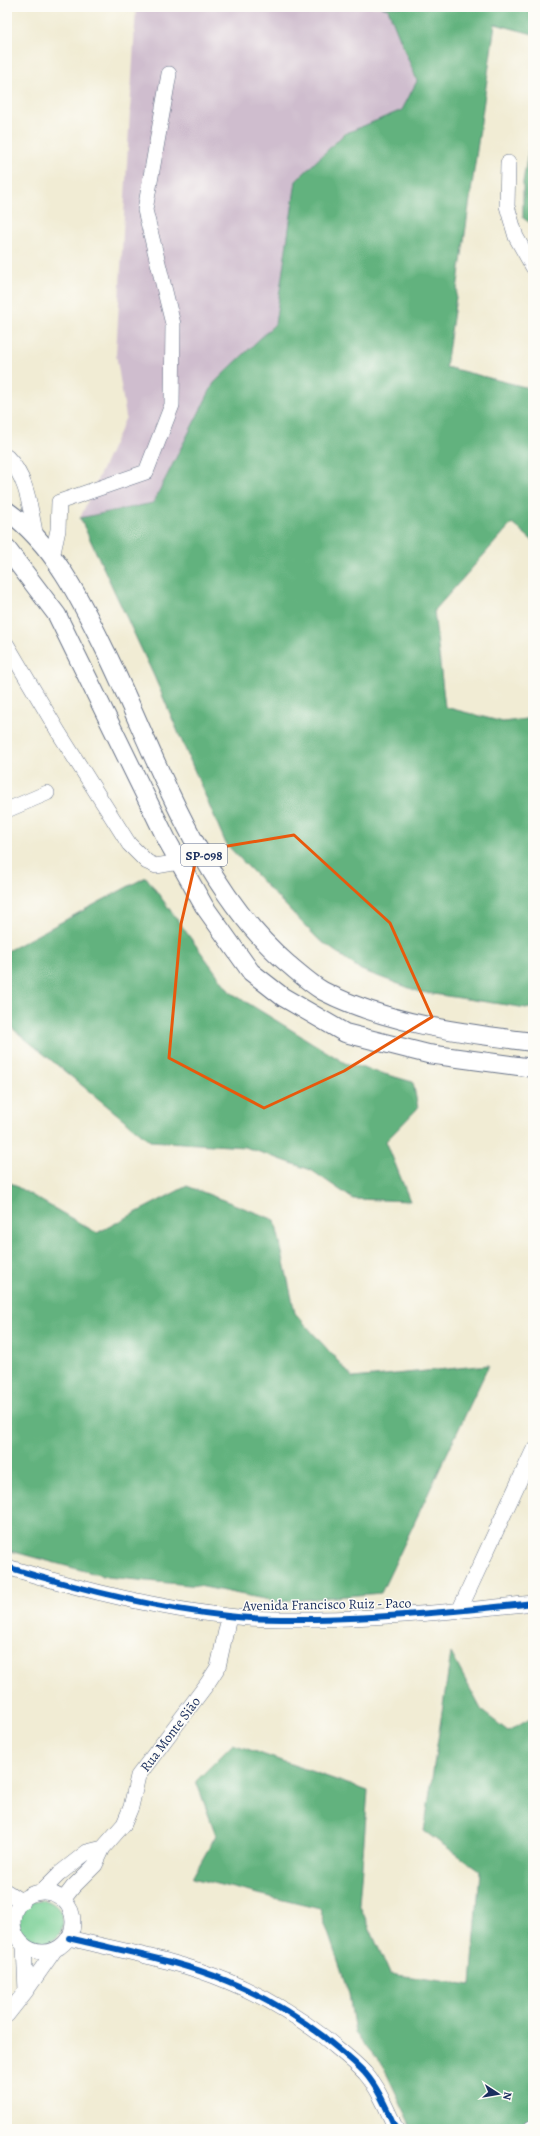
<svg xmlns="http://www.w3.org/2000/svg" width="540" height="2136" font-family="Alegreya,serif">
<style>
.industrial{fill:#cfbdce}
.green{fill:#78cf94;stroke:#4a7f79}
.forest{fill:#62b27e;stroke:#3e706e}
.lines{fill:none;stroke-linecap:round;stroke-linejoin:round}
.minor-casing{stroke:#667187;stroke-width:16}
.major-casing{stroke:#667187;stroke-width:20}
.minor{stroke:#fff;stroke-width:15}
.major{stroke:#fff;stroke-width:18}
.cycleway-casing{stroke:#fdfcf7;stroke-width:8}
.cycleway{stroke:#0057b8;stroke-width:6}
.marked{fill:none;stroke:#e8590c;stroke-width:3;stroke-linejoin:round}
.labels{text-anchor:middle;stroke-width:3;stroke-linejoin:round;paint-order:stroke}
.shield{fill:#fdfcf7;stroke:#5f6c8c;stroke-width:1}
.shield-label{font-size:13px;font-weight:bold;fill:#1b2f5e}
.street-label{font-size:14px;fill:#1b2f5e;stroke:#fdfcf7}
</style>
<rect width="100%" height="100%" fill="#fdfcf7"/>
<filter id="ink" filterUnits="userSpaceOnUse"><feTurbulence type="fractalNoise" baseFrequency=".025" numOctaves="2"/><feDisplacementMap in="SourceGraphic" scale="8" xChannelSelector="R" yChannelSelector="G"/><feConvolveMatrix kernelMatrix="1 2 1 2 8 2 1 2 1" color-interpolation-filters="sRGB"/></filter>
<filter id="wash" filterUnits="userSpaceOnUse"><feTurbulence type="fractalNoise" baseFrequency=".012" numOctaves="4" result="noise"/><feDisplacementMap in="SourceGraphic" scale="16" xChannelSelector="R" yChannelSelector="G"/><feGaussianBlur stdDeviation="0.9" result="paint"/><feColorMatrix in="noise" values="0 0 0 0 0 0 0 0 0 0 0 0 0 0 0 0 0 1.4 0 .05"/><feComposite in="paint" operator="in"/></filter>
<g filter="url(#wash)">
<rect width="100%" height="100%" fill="#f1ecd4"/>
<path class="industrial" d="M136,7H381L388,9L417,81L402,110L344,134L296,181L275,324L214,383L153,503L80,518L126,417L116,354Z"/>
<path class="green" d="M19 1922a22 22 0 1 1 44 0a22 22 0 1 1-44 0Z"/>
<path class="forest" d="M381,7H533V34L495,24L446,367L533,389V541L512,523L434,611L445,707L503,722L533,718V1009L420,992L361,970L318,939L226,844L154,676L80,518L153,503L214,383L275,324L296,181L344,134L402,110L417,81L388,9Z
M533,122V225L523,218V182Z
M146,877L230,992L345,1063L413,1082L418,1108L386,1141L410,1201L353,1199L311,1170L245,1147L150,1141L7,1024V951Z
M7,1181L97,1233L187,1186L275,1220L295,1313L353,1378L489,1365L381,1593L279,1602L199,1586L107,1577L7,1550Z
M451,1653L482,1711L508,1731L533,1716V2129H413L383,2066L355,2033L349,1994L320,1909L192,1878L216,1835L196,1781L233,1744L368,1791L359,1904L390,1974L471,1985L480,1871L424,1831Z"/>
</g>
<g filter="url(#ink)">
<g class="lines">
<g class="minor-casing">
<path id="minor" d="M508,163L507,206L516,237L533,267
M7,457C28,478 30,509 36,537
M52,557L58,530L59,502L146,472L172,405L173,324L145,210L169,74
M7,645L59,733L129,844L147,862L156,866L179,862
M7,810L47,793
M7,1567C79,1589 153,1608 228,1616C257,1620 287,1619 316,1619C389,1618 461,1611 533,1603
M459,1611L533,1451
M7,1892L22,1902
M41,1892L59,1874L87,1852L103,1848
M13 1922a30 30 0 1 1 60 0a30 30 0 1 1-60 0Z
M63,1900L73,1887L95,1865L103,1848L124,1824L131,1807L138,1776L207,1684L218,1667L229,1617
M69,1938C121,1951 177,1960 227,1981C262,1995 295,2015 324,2037C338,2049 353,2060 365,2073C379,2089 387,2110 396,2129
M24,1946L26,1991
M7,2015L26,1991L54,1951
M530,2129L533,2127"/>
</g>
<g class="major-casing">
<path id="major" d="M7,511C55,545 82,603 107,654C158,759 198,887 288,964C299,973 311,984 323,991C387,1024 463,1033 533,1042
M7,549L57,615L167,840L204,906L251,972L283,997L345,1033L428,1054L533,1068"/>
</g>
<use href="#minor" class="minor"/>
<use href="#major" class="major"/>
<g class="cycleway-casing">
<path id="cycleway" d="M7,1567C79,1589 153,1608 228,1616C257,1620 287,1619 316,1619C389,1618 461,1611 533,1603
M69,1938C121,1951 177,1960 227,1981C262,1995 295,2015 324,2037C338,2049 353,2060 365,2073C379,2089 387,2110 396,2129"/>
</g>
<use href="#cycleway" class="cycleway"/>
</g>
</g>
<path class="marked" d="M294,835L390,923L432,1017L344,1071L264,1108L169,1058L181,924L198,851Z"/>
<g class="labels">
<rect class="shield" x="181" y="844" width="46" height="22" rx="3"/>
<g class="shield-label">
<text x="204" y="860">SP-098</text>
</g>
<g class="street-label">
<text transform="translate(327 1604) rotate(-1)" y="5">Avenida Francisco Ruiz - Paco</text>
<text transform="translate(170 1734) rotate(-53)" y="5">Rua Monte Sião</text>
</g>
</g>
<rect width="540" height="2136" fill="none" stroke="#fdfcf7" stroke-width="24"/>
<g transform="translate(498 2094) rotate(102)" stroke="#fdfcf7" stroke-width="3" paint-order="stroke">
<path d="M0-3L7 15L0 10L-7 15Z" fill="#1b2f5e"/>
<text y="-6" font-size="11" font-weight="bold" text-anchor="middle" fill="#1b2f5e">N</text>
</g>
</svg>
